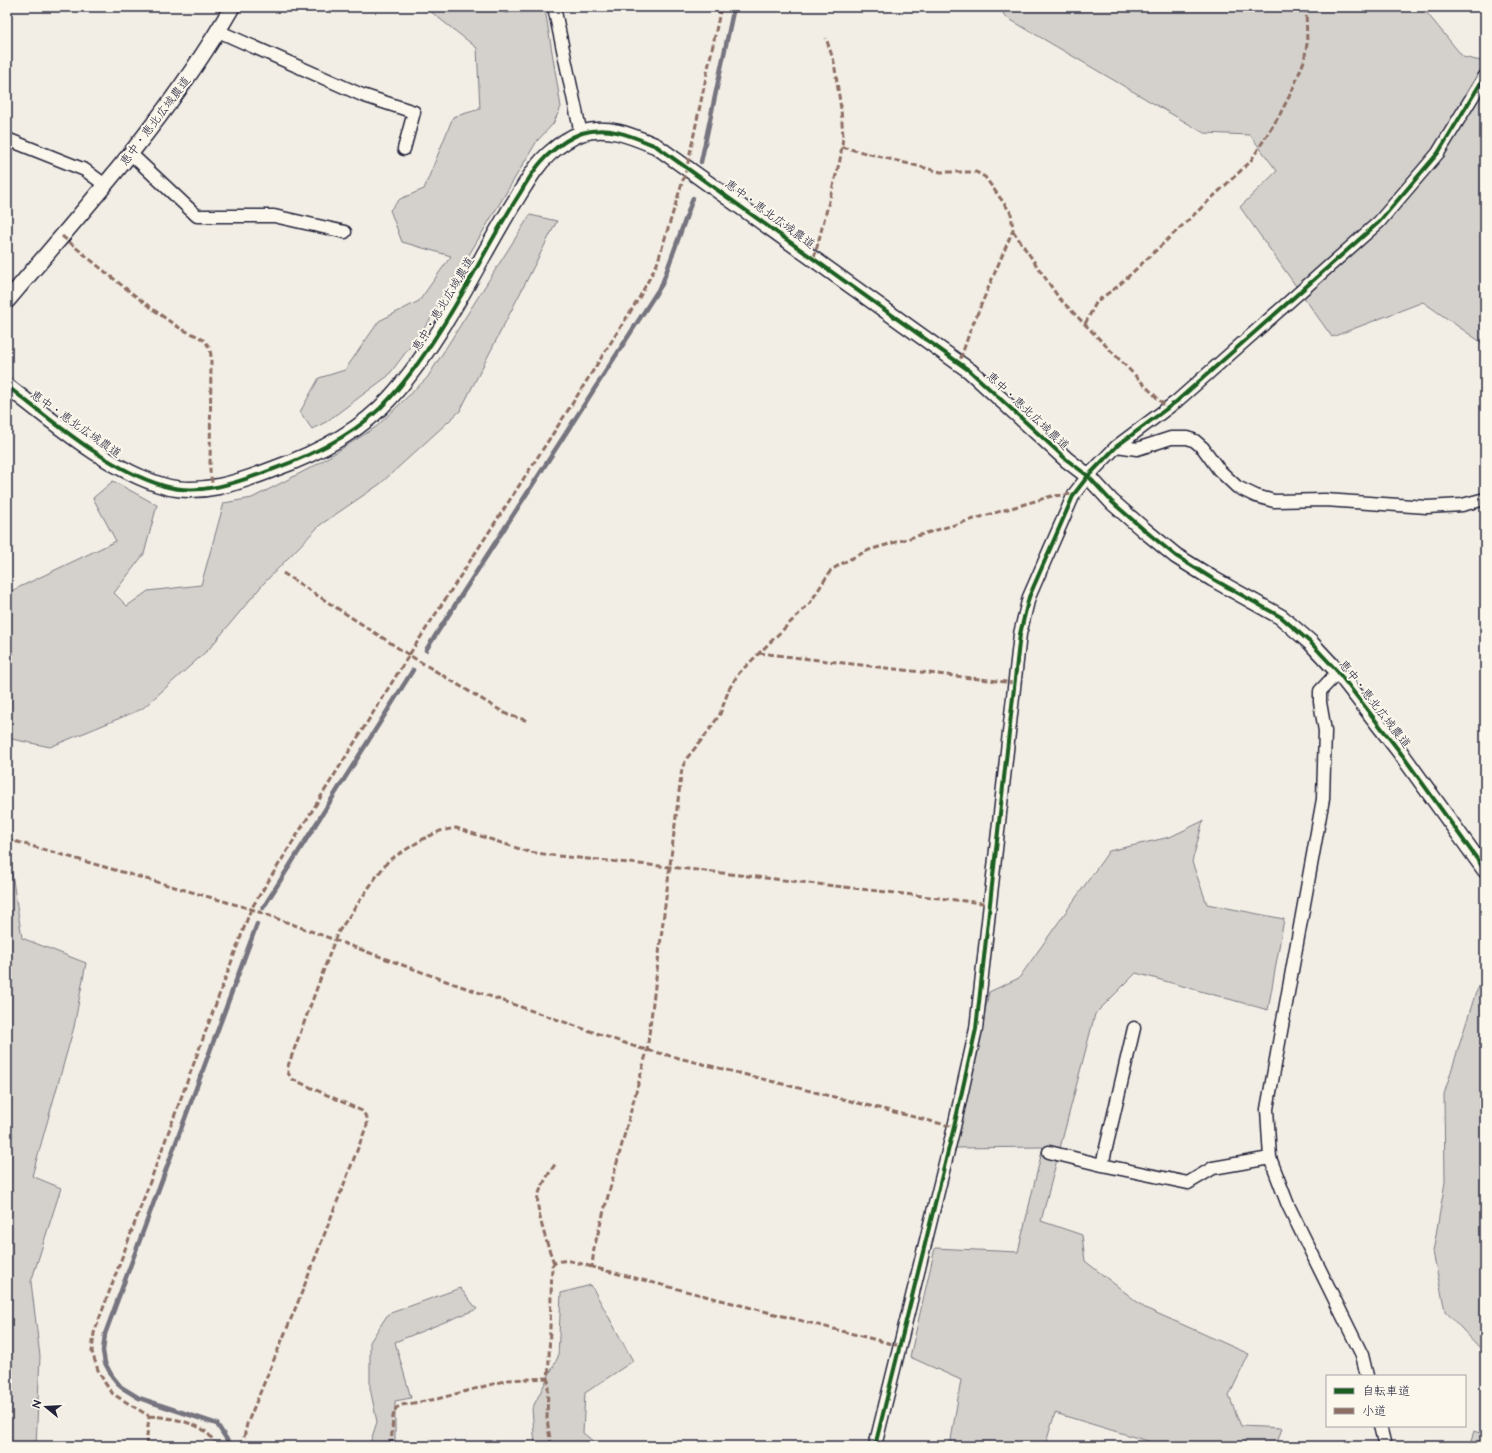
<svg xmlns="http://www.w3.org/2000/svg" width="1492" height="1453" font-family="'Architects Daughter','Klee One',sans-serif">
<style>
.green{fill:#d4d1cc;stroke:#7b7a84}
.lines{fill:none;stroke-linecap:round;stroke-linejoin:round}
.stream{stroke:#76747f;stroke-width:4.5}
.minor-casing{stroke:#22223b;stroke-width:15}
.tertiary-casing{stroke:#22223b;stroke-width:18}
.minor{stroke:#fbf7ec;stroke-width:12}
.tertiary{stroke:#fbf7ec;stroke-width:15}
.quiet{stroke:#8d6e63;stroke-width:3;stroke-dasharray:6 3;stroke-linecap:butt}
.cycleway-casing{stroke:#fbf7ec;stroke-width:6}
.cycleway{stroke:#1b5e20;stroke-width:4}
.labels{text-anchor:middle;stroke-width:4;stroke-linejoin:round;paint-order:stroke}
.street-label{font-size:12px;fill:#22223b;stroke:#fbf7ec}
</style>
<rect width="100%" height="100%" fill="#f2eee5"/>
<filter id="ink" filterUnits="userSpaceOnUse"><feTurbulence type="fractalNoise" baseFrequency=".025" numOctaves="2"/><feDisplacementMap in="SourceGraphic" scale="8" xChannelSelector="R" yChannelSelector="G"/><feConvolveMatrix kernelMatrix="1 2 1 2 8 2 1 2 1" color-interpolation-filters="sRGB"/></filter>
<g filter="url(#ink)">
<path class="green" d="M427,7H500L505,13L545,9L561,107L553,124L537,141L430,320L388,376L326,422L312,429L300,412L319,378L345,370L379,321L419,301L451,256L402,242L390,210L400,199L424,189L453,117L480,109L477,48L426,8Z
M1002,7H1422L1463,57L1485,62V345L1423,302L1332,337L1240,207L1277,171L1250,135L1204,133L1004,16Z
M530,215L557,221L460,411L380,484L320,525L264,583L209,649L142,709L50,747L7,738V593L116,541L93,498L113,481L157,505L144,554L114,593L127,606L148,591L201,585L224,503L252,498L316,465L376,427L427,378Z
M1203,821L1192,862L1207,904L1284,919L1268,1010L1136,973L1095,1014L1041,1221L1082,1235L1085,1261L1145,1308L1249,1354L1229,1396L1241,1426L1282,1428L1276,1446H1164L1055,1413L1045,1446H950L961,1380L910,1357L935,1248L1018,1252L1043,1147L956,1148L989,992L1019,978L1109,851L1170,837Z
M10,861L22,938L86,963L74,1027L32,1176L61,1188L31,1282L40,1356L36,1446H7V863Z
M1485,974V1349H1481L1445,1311L1433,1252L1445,1182L1444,1094L1475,995Z
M591,1285L633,1361L585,1393L583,1433L599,1446H535L532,1409L558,1357L561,1293Z
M460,1288L477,1309L395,1342L411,1398L395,1401V1446H369L377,1422L370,1388V1342L388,1314Z
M1474,1431L1485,1435V1446H1469Z"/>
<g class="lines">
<path class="stream" d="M701,162L734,7
M426,650L662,284L693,198
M263,908L413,670
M229,1446V1443L217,1424L139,1398L121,1387L112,1376L105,1363L103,1351L105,1334L257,924"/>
<g class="minor-casing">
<path id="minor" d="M554,7L581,134
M218,31L362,95L414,112L404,149
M7,139L85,170L105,185
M130,153L197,216H274L345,232
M1117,446L1137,449L1171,438H1188L1195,441L1203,448L1219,470L1237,487L1256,496L1274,501L1325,500L1427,507L1462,505L1485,499
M1338,672L1320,691V702L1325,731L1323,799L1267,1109L1270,1158L1288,1205L1362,1355L1367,1376
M1049,1152L1102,1165L1188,1183L1213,1168L1270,1158
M1102,1165L1134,1028
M1380,1426L1385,1446
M875,1446L954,1127L976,1029L1020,634L1029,597L1074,494L1088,476L1117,446L1177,401L1379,222L1438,153L1485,76"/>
</g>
<g class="tertiary-casing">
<path id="tertiary" d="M7,301C86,207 171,114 232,7
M7,386C54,422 107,469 164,486C200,496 237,483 271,470C313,455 360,432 390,398C412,374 430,347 447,319C472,279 492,237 517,198C527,182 536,165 550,153C559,145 571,137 582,133C608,125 632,136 656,146L970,371L1067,460L1088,476L1112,502L1143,529L1176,556L1213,579L1281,617L1311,643L1338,672L1400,752L1485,870"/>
</g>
<use href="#minor" class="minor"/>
<use href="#tertiary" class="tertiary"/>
<path class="quiet" d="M842,147L941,172H976L985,177L1011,213L1013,230L970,331L959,363
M1013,231L1059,298L1167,408
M62,236C99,267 136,298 175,325C191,336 210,335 211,357L210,471L213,487
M814,258L840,160L843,137L841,109L834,62L826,38
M1085,324L1097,301L1117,287L1250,162L1279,116L1292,91L1304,61L1307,44L1306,7
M283,573L409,655L508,715L529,721
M759,653L1014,683
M7,839L251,909L446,981L639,1048L954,1127
M554,1263C549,1250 535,1209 538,1196C542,1184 549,1173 556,1163
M900,1346L592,1267L594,1248L647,1051L682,768L687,758L708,732L720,714L729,689L739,673L810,603L831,570L848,560L869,550L1052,496L1074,494
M149,1416C165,1417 195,1421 207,1433C211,1436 214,1442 216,1446
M146,1446L149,1416L113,1394L105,1383L98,1370L92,1352L94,1333L251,909L409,655L565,415L639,298L657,264L687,167L721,7
M242,1446L247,1424L298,1302L367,1125V1118L362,1111L292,1079L288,1073V1066L337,934L376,877L389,860L423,839L440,831L456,828L529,852L558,856L670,867L991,904
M391,1446L393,1416L396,1408L402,1405L437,1399L508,1380L549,1378
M551,1446L547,1419L552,1266C560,1255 581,1264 592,1267"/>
<g class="cycleway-casing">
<path id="cycleway" d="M7,386C54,422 107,469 164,486C200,496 237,483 271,470C313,455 360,432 390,398C412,374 430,347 447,319C472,279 492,237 517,198C527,182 536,165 550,153C559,145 571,137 582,133C608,125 632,136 656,146L970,371L1067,460L1088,476L1112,502L1143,529L1176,556L1213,579L1281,617L1311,643L1338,672L1400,752L1485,870
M875,1446L954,1127L976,1029L1020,634L1029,597L1074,494L1088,476L1117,446L1177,401L1379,222L1438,153L1485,76"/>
</g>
<use href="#cycleway" class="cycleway"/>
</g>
</g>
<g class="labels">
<g class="street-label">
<text transform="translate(155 121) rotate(-53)" y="4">恵中・恵北広域農道</text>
<text transform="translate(770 214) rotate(36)" y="4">恵中・恵北広域農道</text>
<text transform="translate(443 304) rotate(-59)" y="4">恵中・恵北広域農道</text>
<text transform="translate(1028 411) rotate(43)" y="4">恵中・恵北広域農道</text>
<text transform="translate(76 424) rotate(35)" y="4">恵中・恵北広域農道</text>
<text transform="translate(1375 704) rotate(52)" y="4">恵中・恵北広域農道</text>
</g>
</g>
<rect width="1492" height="1453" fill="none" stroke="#fbf7ec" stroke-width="24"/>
<rect x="12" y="12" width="1468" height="1429" fill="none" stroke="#22223b" stroke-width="1.5" filter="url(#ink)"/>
<rect x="1326" y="1375" width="140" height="52" fill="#fbf7ec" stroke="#a4a2a5"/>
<rect x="1334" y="1388" width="20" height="6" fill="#1b5e20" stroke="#a4a2a5"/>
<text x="1362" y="1395" font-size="12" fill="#22223b">自転車道</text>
<rect x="1334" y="1408" width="20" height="6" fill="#8d6e63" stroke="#a4a2a5"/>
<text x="1362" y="1415" font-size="12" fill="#22223b">小道</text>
<g transform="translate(46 1407) rotate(288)" stroke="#fbf7ec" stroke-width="3" paint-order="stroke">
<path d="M0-3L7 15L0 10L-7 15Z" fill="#22223b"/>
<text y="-6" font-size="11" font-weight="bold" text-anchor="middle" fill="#22223b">N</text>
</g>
</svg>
